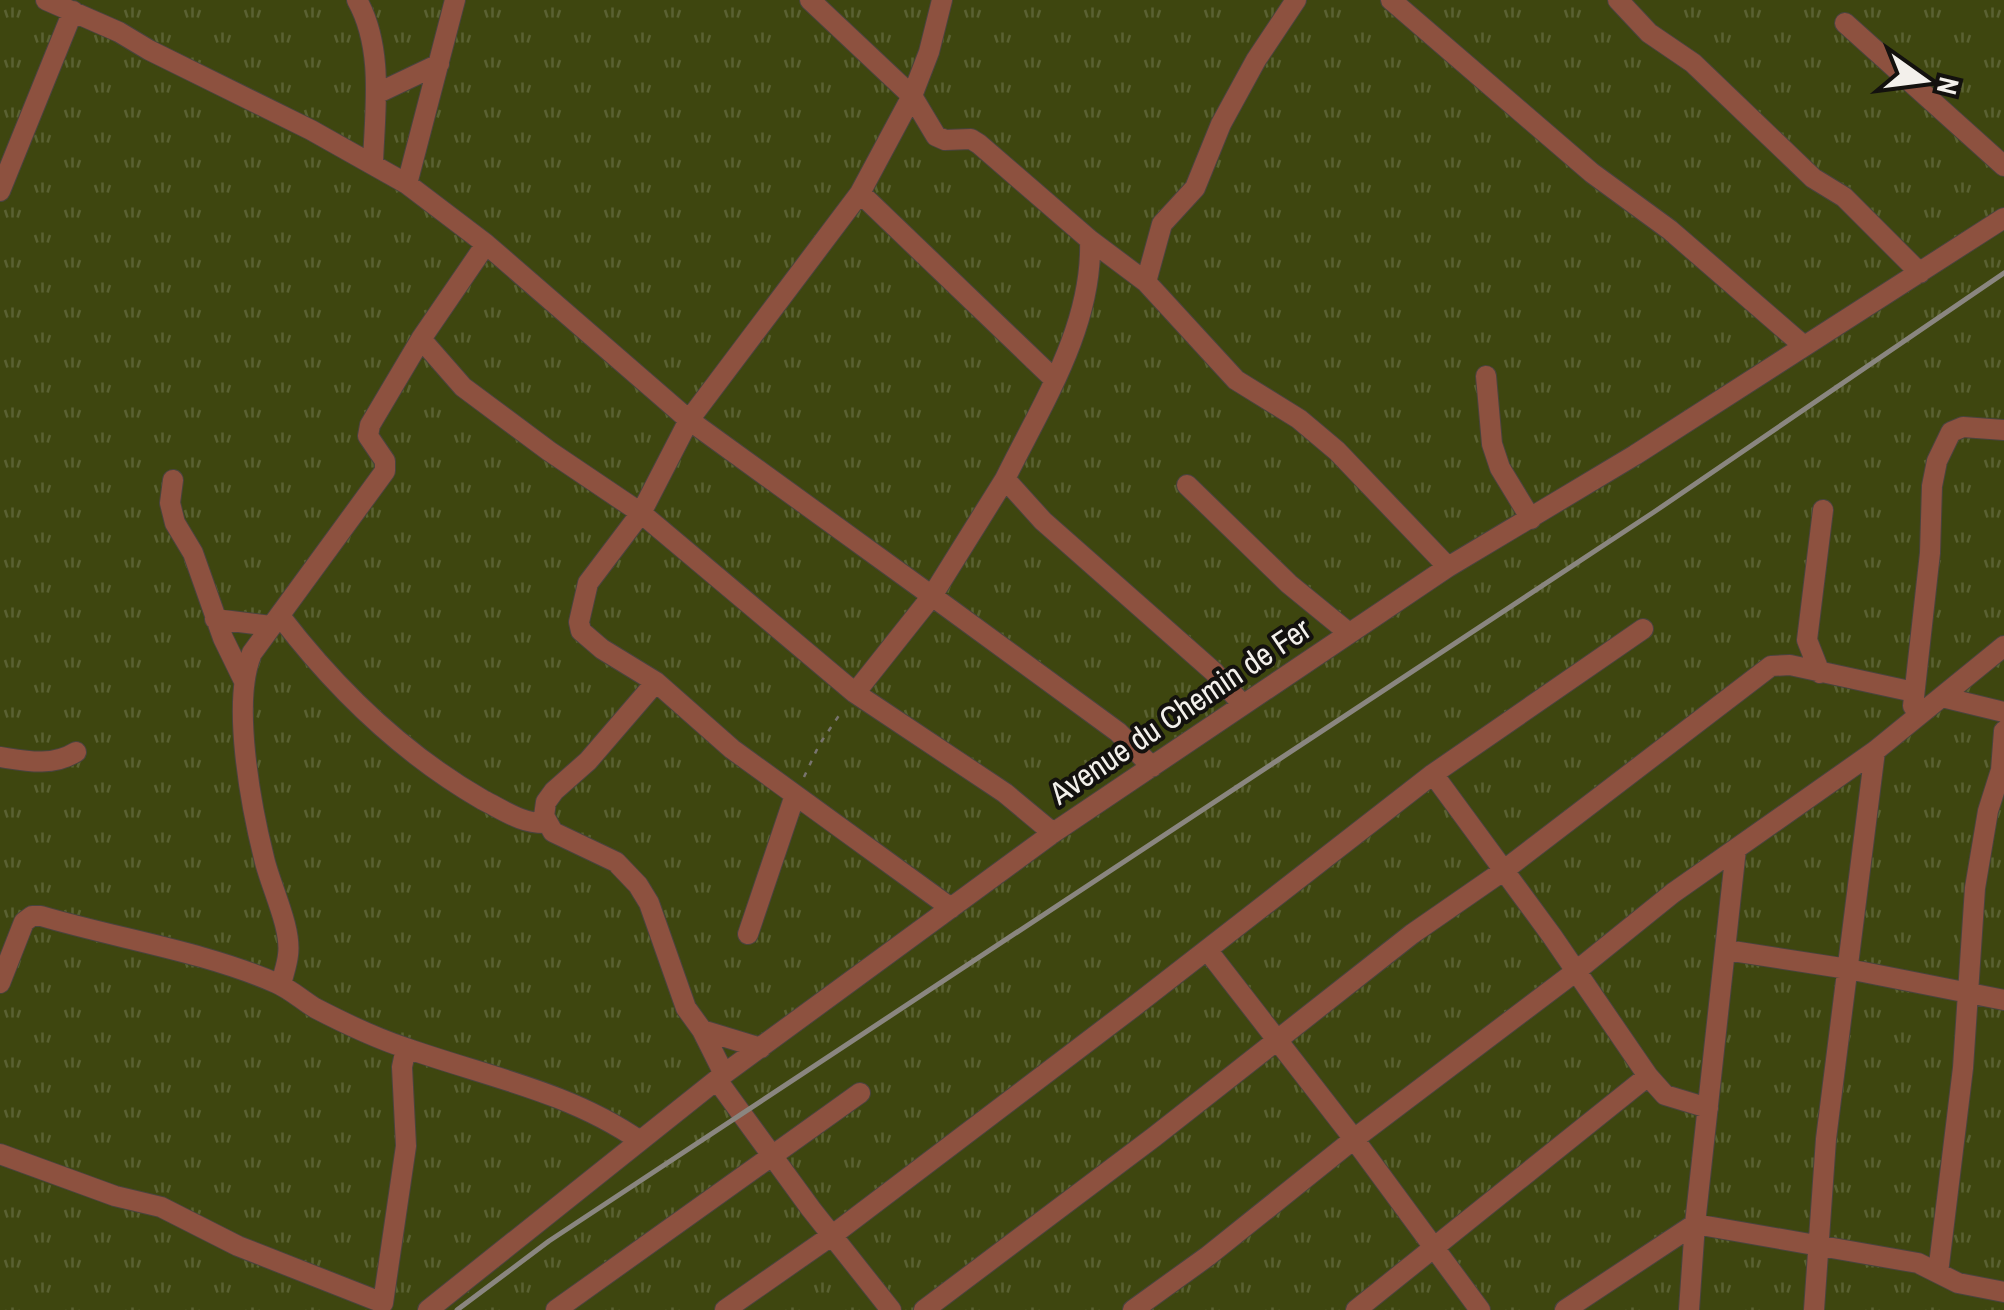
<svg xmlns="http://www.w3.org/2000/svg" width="2004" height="1310" font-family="'Archivo Narrow',sans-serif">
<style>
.grass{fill:url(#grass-tufts)}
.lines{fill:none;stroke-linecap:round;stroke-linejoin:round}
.minor-casing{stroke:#49443d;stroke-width:22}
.path{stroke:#78746e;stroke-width:2.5;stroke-dasharray:5 8;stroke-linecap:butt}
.minor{stroke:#8d513f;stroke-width:20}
.rail{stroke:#8a8680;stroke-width:5}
.labels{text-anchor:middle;stroke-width:8;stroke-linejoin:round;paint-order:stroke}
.street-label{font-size:32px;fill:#f3f0eb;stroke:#13110e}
</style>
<defs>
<pattern id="grass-tufts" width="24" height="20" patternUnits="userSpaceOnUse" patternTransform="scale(2.5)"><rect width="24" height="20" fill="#3e460f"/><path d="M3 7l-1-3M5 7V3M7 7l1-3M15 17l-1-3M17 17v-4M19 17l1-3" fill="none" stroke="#5a6132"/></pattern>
</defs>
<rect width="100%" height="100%" fill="#2d2821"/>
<path class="grass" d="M0,0H2004V1310H0Z"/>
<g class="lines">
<g class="minor-casing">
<path id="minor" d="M46,0L119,32L149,50L311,130L407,184L486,244L689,420L932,596L1005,479
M357,0C384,48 375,109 373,162
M810,0L912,96L936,136L945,140L971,139L979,144L1090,240C1093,326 1042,404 1005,479L1043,521L1214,672L1242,704
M942,0L929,52L912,96L860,193L689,420L641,513L588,583L579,622L581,631L602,649L656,682L732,749L951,908
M1391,0L1592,173L1670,230L1804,346
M1618,0L1649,33L1693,63L1813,178L1844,197L1920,273
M1845,23L2004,166
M376,94L439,64
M407,184L455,0
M0,191L73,11
M860,193L1055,380
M1090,240L1146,282L1236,380L1299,419L1337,451L1448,567
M1146,282L1162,224L1195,188L1221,124L1256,60L1296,0
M421,339L463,387L549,451L641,513L855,693L1005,793L1053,833
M1486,376L1492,444L1500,468L1531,519
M173,480L170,503L175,523L193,553L223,638L243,679
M1187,485L1289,584L1349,633
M280,616C336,689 403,754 483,800C505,811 522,824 547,823
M215,619L271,626
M1820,673L1807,640L1823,510
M656,682L588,761L554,791L546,802L544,816L553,832L616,862L638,885L649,903L686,1008L702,1030L724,1074
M855,693L932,596L1118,732L1152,767
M1942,697L2004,712
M1913,706L1930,553L1932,486L1937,461L1951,432L1963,427L2004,430
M0,757C26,761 52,767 76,752
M748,934L795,795
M1726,950L1848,969L2004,1000
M1208,951L1354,1139L1480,1310
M0,983L24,922L32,916H41C119,939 202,951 276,983C290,989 302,1000 315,1008C344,1023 375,1038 406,1048C485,1076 570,1092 640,1141
M281,985C283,975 287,965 288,955C292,928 270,885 264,858C251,806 231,701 252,653L385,471V461L368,436L370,425L421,339L486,244
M702,1030L761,1048
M1648,1076L1665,1095L1708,1108
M717,1080L811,1209L891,1310
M0,1154L115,1196L161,1207L238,1246L383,1303L406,1146L402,1067L406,1048
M1938,1273L1958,1283L2004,1292
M428,1310L724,1074L1053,833L1448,567L1635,455L2004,218
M556,1310L860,1093
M725,1310L834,1234L1132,1008L1433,774L1643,629
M924,1310L1154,1137L1412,934L1503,871L1771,666L1790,665L1914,692
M1133,1310L1208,1256L1354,1139L1575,972L1673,893L1875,751L2004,646
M1356,1310L1648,1076L1552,936L1433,774
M1565,1310L1695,1224L1918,1263L1938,1273L1963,1068L1975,888L1988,811L2001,770L2004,731
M1689,1310L1695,1224L1736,849
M1814,1310L1826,1139L1875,751"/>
</g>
<path class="path" d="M804,777L819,745L842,711"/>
<use href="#minor" class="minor"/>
<path class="rail" d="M457,1310L549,1241L1654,512L2004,273"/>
</g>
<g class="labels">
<g class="street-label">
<text transform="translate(1180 711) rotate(-34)" y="11">Avenue du Chemin de Fer</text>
</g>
</g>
<g transform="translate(1924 80) rotate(104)" stroke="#13110e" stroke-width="8" paint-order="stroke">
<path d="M0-8L18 38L0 25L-18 38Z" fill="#f3f0eb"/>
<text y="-15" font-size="28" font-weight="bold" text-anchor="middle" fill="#f3f0eb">N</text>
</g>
</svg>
